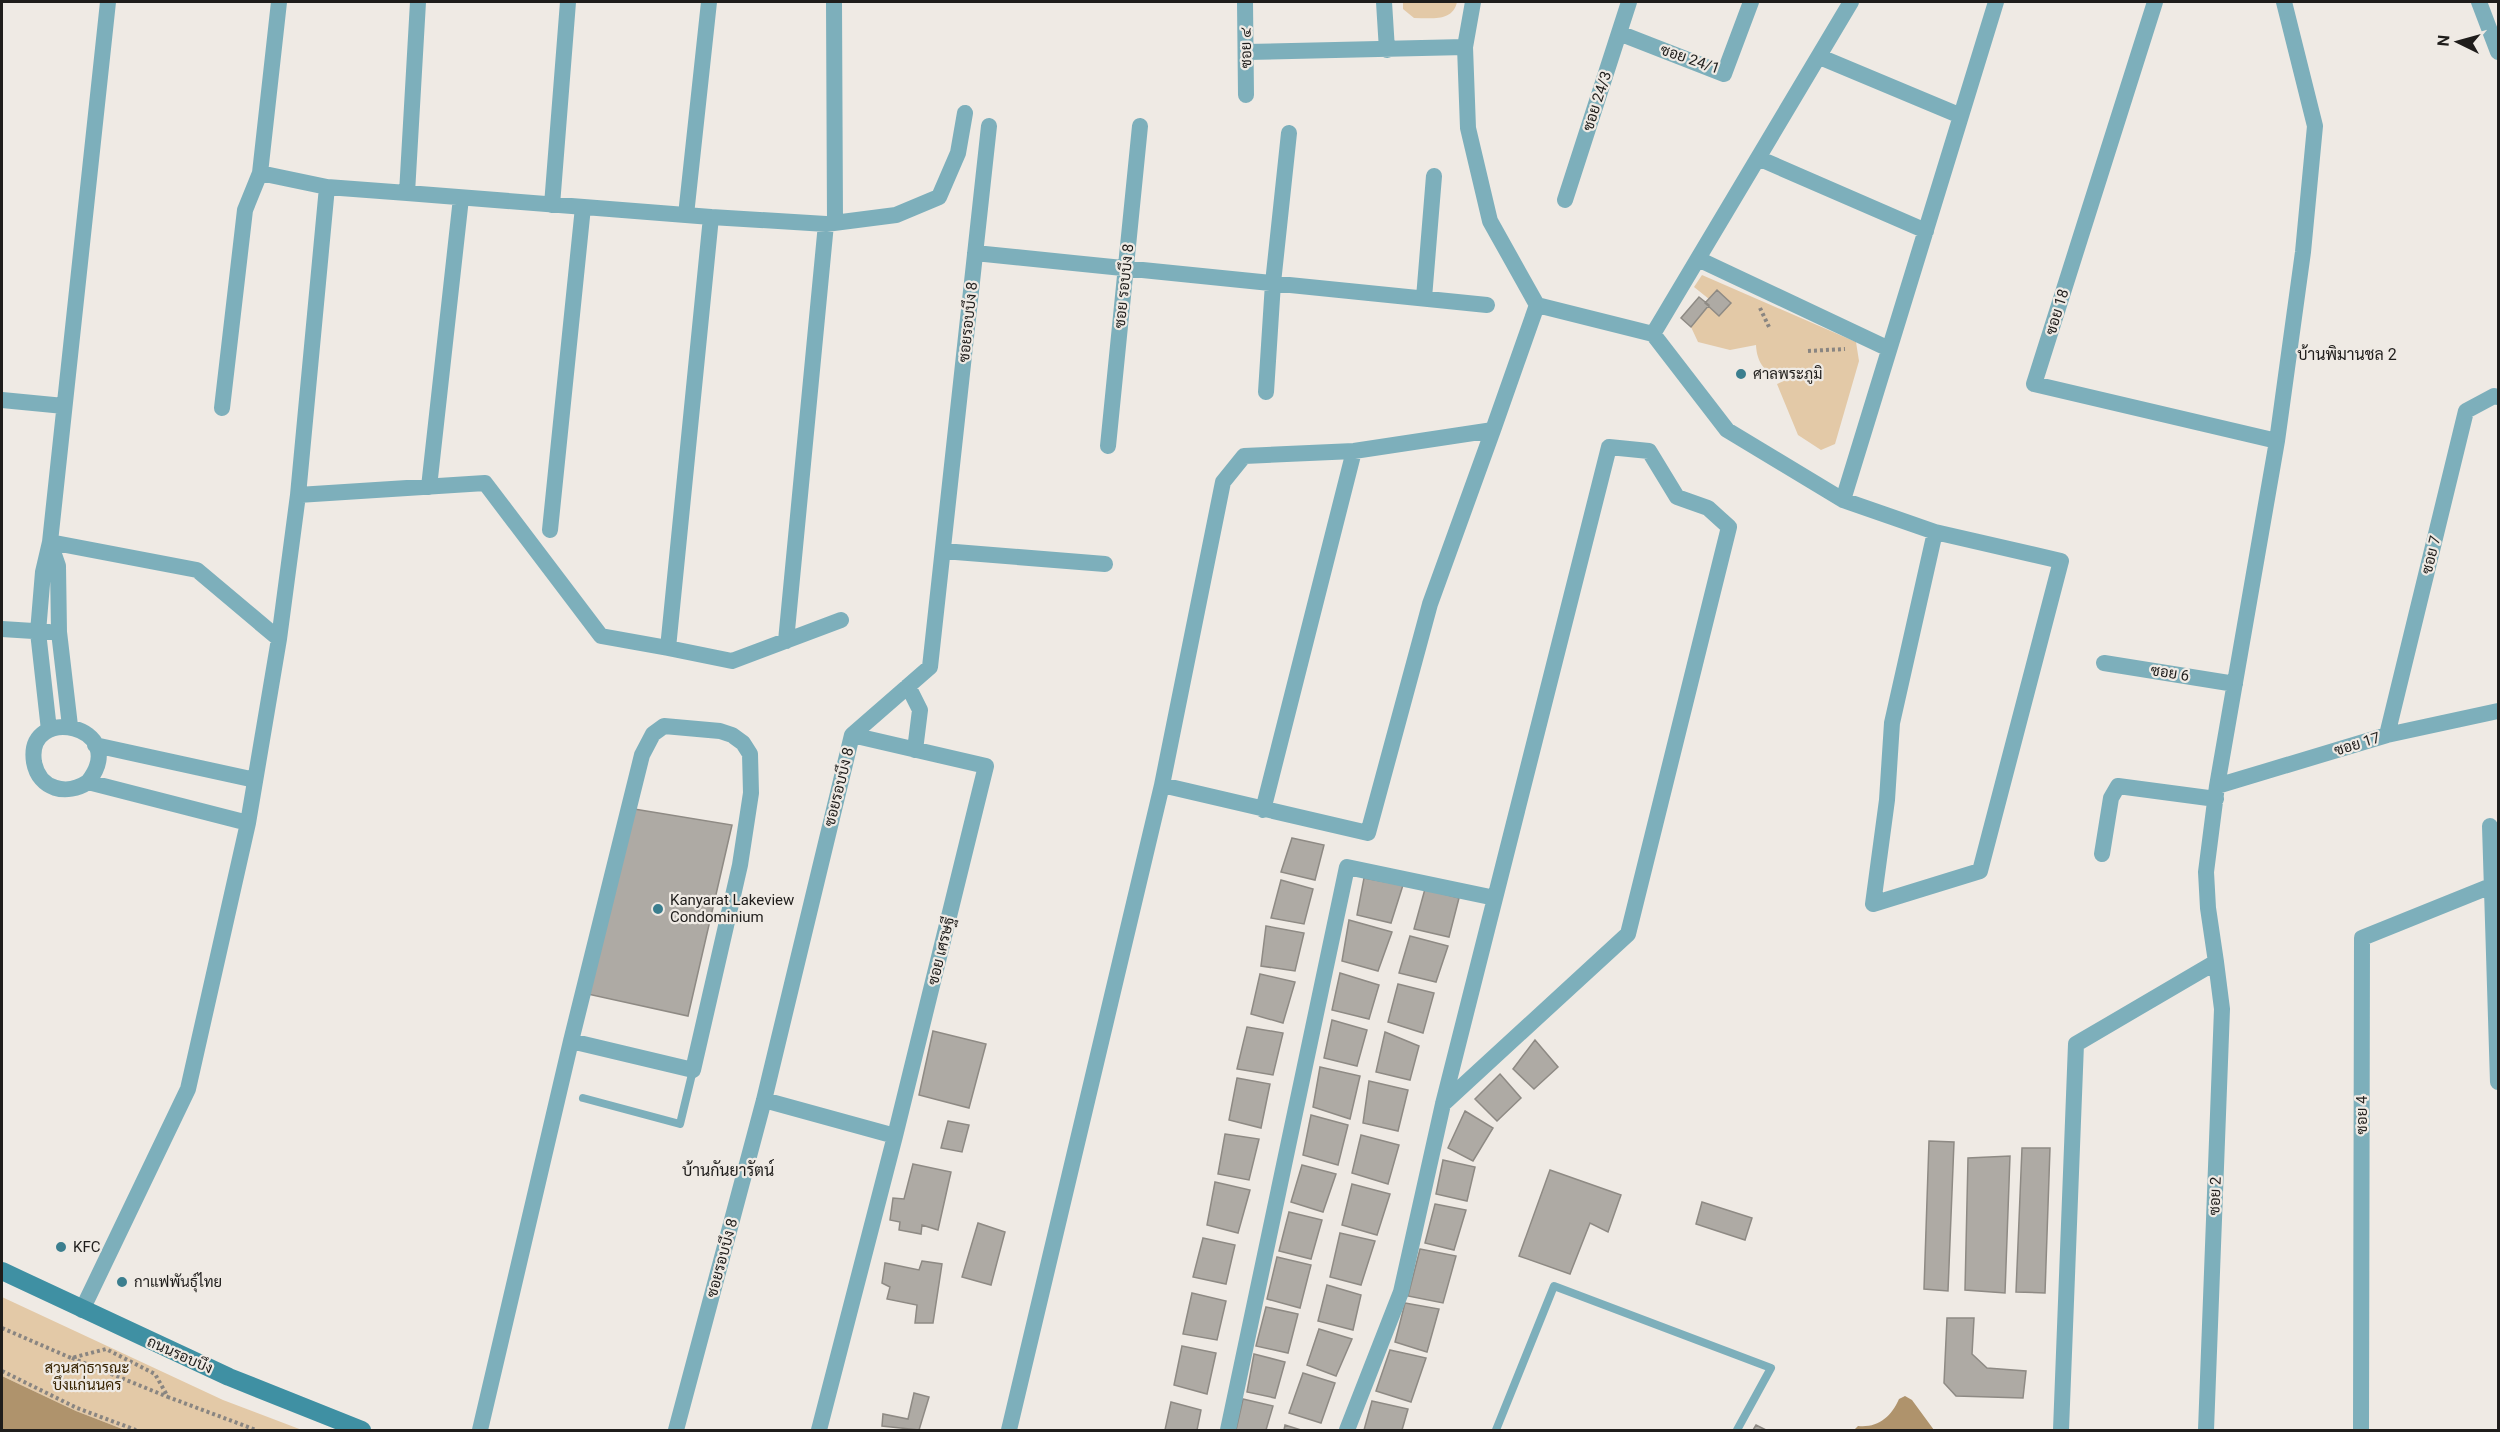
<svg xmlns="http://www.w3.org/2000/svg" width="2500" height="1432" font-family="Roboto,Sarabun,sans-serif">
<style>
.green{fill:#e3c9a7}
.water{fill:#af936c}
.building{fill:#aeaaa4;stroke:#8e8a84;stroke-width:1.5}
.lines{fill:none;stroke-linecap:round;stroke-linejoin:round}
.path{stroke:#898581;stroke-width:4;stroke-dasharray:3 3;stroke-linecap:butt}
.lane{stroke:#7dafbb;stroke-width:8}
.street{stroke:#7dafbb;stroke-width:16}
.secondary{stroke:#3f90a3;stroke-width:18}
.poi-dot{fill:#3b7e8e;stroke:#efeae4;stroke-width:2}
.labels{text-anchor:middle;stroke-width:4.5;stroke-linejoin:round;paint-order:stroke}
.street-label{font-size:15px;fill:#1f1d1b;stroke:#efeae4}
.poi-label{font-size:15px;fill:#1f1d1b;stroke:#efeae4;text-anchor:start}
.park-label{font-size:15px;fill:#392503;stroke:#efeae4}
.neighbourhood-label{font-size:16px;fill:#1f1d1b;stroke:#efeae4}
</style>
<rect width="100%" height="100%" fill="#efeae4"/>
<path class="green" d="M1403,2H1457C1453,22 1431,18 1414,18L1403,9Z
M1702,275L1856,342L1859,361L1835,444L1821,450L1798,435L1777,384L1802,373L1801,368C1778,384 1757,372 1756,345L1730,350L1698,342L1691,327L1709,305L1719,315L1731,303L1717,290L1709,299L1694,287Z
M2,1297L223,1400L302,1430H125L76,1411L2,1376Z"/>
<path class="water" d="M2,1376L76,1411L125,1430H2Z
M1905,1396L1912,1400L1934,1430H1854L1858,1426C1878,1428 1891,1417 1899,1399Z"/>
<path class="building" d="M1717,290L1731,303L1719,316L1705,303Z
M1699,297L1709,305L1691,327L1681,318Z
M628,808L732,825L688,1016L583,993Z
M1292,838L1324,845L1315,880L1281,872Z
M1364,878L1403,885L1391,923L1357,915Z
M1281,880L1313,889L1304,924L1271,918Z
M1425,889L1459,898L1449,937L1414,929Z
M1349,920L1392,932L1378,971L1342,961Z
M1266,926L1304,933L1295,971L1261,966Z
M1410,936L1448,946L1436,982L1399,973Z
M1340,973L1379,985L1369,1019L1332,1010Z
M1260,974L1295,982L1283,1023L1251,1014Z
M1398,984L1434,993L1423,1033L1388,1022Z
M1332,1020L1367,1030L1357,1066L1324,1058Z
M1247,1027L1283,1033L1273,1075L1237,1069Z
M933,1031L986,1044L969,1108L919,1095Z
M1385,1032L1419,1046L1410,1080L1376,1072Z
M1535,1040L1558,1067L1534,1089L1513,1069Z
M1320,1067L1360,1076L1350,1119L1313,1107Z
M1500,1074L1521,1098L1497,1121L1475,1099Z
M1237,1078L1270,1084L1261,1128L1229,1120Z
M1369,1081L1408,1090L1398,1131L1363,1123Z
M1465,1111L1493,1128L1473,1161L1448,1148Z
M1311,1115L1348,1125L1338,1165L1303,1155Z
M948,1121L969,1125L962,1152L941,1148Z
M1225,1134L1259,1139L1249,1180L1218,1174Z
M1361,1135L1399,1145L1388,1184L1352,1173Z
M1929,1141L1954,1142L1948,1291L1924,1289Z
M2022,1148H2050L2045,1293L2016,1292Z
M2010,1156L2005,1293L1965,1290L1968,1158Z
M1443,1160L1475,1167L1467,1201L1436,1194Z
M913,1164L951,1172L938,1230L922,1225L921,1234L899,1230L900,1222L890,1220L893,1198L904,1199Z
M1302,1165L1336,1174L1323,1212L1291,1202Z
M1550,1170L1621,1195L1608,1232L1590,1223L1570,1274L1519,1256Z
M1215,1182L1250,1190L1238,1233L1207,1225Z
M1352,1184L1390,1194L1377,1235L1342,1225Z
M1702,1202L1752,1218L1745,1240L1696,1224Z
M1435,1204L1466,1210L1454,1250L1425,1243Z
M1289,1212L1322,1220L1311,1259L1279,1251Z
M978,1223L1005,1232L991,1285L962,1277Z
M1340,1233L1375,1241L1361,1285L1330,1277Z
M1203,1238L1235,1245L1226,1284L1193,1277Z
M1420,1249L1456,1256L1443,1303L1408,1296Z
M1277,1257L1311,1265L1300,1308L1267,1299Z
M922,1261L942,1264L933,1323H915L917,1305L887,1299L890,1287L882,1283L885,1263L919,1270Z
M1327,1285L1361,1295L1353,1330L1318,1321Z
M1192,1293L1226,1301L1217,1340L1183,1334Z
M1405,1303L1439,1309L1427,1352L1395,1342Z
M1266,1307L1298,1314L1288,1353L1256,1346Z
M1947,1318H1974L1972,1354L1987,1368L2026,1371L2023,1398L1956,1396L1944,1383Z
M1319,1329L1352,1339L1336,1376L1307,1365Z
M1182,1346L1216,1353L1207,1394L1174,1385Z
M1390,1350L1426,1358L1411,1402L1376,1391Z
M1254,1354L1285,1362L1275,1398L1247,1392Z
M1303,1373L1335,1383L1321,1423L1289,1413Z
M914,1393L929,1397L919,1430L882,1426L883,1414L908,1419Z
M1243,1399L1273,1406L1266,1430H1236Z
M1372,1401L1408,1409L1402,1430H1364Z
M1171,1402L1201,1410L1197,1430H1165Z
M1285,1425L1301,1430H1284Z
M1756,1425L1766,1430H1753Z"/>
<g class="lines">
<path class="path" d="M1760,308L1769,327
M1808,351L1845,349
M2,1328L71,1358L106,1349L155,1374L168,1397L256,1430
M72,1358L168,1397
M2,1371L77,1408L136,1430"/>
<path class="lane" d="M583,1098L680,1124L693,1070
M1496,1430L1554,1286L1771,1368L1737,1430"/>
<path class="street" d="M834,2L835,223
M1245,2L1246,95
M1384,2L1387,50
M2155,2L2034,384L2277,441
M2479,2L2498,52
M1619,33L1724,74L1751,2
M1246,52L1465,47
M1820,57L1961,116
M1758,158L1926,231
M260,173L327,187L407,193L418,2
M1565,200L1629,2
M552,205L568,2
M686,215L709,2
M711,217L826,224L896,215L939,197L958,153L965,113
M975,253L1487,305
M1698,259L1889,349
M1424,298L1434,176
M1537,305L1653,334L1727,430L1843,500L1935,532L2061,561L1980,871L1873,904L1887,800L1892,723L1935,532
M1653,334L1851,2
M1266,392L1273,283L1289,133
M2,400L64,406
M222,408L245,210L260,173L279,2
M1108,446L1140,126
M429,487L461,198
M298,495L485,483L601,636L668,648L711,217L407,193
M1843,500L1996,2
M550,530L583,207
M50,542L197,570L279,639
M50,543L58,566L59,632L70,726
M943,551L1105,564
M2,629L49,632
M786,641L826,224
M668,648L732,661L841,620
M2104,663L2235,684
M908,686L920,710L915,750
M49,730L38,632L43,572L50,542L108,2
M2387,735L2466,411L2494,396L2498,397
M95,745L255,780
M88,782C132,725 25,703 34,762C39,790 67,796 88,782L248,823
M1162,785L1368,833L1430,604L1493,430
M2217,786L2387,735L2498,711
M1263,810L1354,451
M2490,826L2498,1082
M2102,854L2111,798L2118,786L2216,799
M764,1100L895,1136
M82,1310L188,1089L248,823L279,639L298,495L327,187
M480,1430L571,1041L642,755L653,734L664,726L720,731L732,735L743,743L750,754L751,793L740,865L693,1070L571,1041
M676,1430L764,1100L852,735L930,667L989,126
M819,1430L895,1136L986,766L852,735
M1009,1430L1162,785L1223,482L1244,456L1354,451L1493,430L1537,305L1490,221L1468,128L1465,47L1473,2
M1228,1430L1347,867L1495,898
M1347,1430L1401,1292L1443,1104L1609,447L1649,451L1677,497L1708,508L1729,527L1628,934L1443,1104
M2061,1430L2076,1044L2216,962L2208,908L2206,872L2217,786L2277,441L2303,252L2315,126L2284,2
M2206,1430L2222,1009L2216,962
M2361,1430L2362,938L2491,886"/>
<path class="secondary" d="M2,1271L229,1377L362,1430"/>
</g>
<g class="poi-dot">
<circle cx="1741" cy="374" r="6"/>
<circle cx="658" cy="909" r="6"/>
<circle cx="61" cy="1247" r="6"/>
<circle cx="122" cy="1282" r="6"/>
</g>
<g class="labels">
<g class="street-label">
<text transform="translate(1246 48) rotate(-91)" y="5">ซอย ๔</text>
<text transform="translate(1690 59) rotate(19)" y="5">ซอย 24/1</text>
<text transform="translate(1597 101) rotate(-72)" y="5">ซอย 24/3</text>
<text transform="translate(1124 286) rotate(-84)" y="5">ซอย รอบบึง 8</text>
<text transform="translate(2057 312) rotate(-73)" y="5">ซอย 18</text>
<text transform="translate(968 322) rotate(-84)" y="5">ซอยรอบบึง 8</text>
<text transform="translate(2431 555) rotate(-76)" y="5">ซอย 7</text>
<text transform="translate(2170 673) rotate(9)" y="5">ซอย 6</text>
<text transform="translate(2357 744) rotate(-17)" y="5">ซอย 17</text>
<text transform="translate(839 787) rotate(-76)" y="5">ซอยรอบบึง 8</text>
<text transform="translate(941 951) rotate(-76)" y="5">ซอย เศรษฐี</text>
<text transform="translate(2362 1115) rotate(-90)" y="5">ซอย 4</text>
<text transform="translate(2215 1196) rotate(-88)" y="5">ซอย 2</text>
<text transform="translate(722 1258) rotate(-75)" y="5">ซอยรอบบึง 8</text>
<text transform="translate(180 1355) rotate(24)" y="5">ถนนรอบบึง</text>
</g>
<g class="poi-label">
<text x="1753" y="379">ศาลพระภูมิ</text>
<text x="670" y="905">Kanyarat Lakeview<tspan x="670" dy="17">Condominium</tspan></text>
<text x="73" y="1252">KFC</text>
<text x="134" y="1287">กาแฟพันธุ์ไทย</text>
</g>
<g class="park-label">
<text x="87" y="1373">สวนสาธารณะ<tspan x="87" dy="17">บึงแก่นนคร</tspan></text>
</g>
<g class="neighbourhood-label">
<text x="2347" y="360">บ้านพิมานชล 2</text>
<text x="728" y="1176">บ้านกันยารัตน์</text>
</g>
</g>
<rect width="2500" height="1432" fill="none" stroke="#1f1d1b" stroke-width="6"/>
<g transform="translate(2458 42) rotate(275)" stroke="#efeae4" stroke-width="4.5" paint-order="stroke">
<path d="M0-4.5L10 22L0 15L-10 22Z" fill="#1f1d1b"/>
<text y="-9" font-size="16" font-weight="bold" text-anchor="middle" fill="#1f1d1b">N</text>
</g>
</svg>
